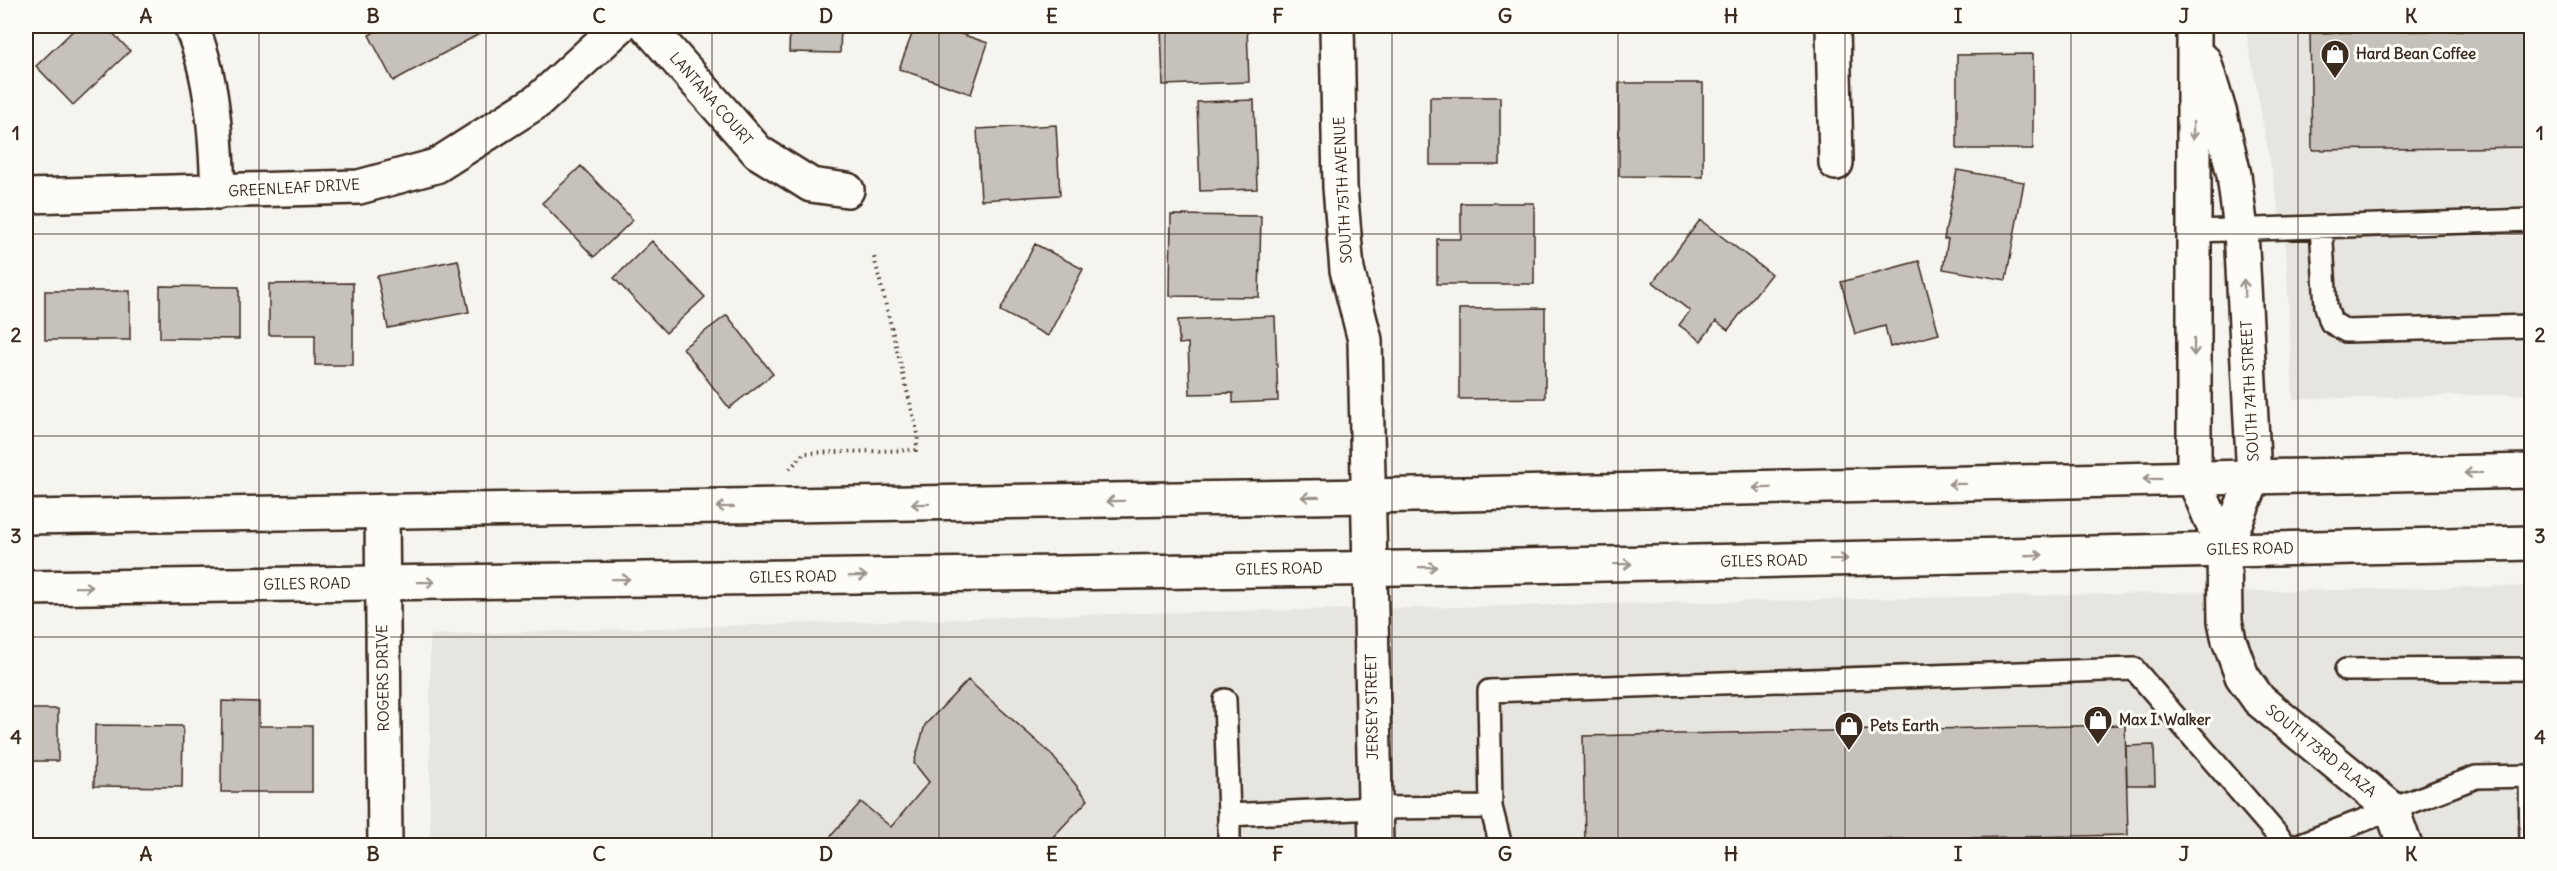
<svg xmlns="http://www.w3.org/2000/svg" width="2557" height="871" font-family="Delius,sans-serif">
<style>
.built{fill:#e7e5df}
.building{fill:#c7c1bb;stroke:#3b2a1e;stroke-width:1.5}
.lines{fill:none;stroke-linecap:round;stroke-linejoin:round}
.lane-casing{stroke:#3b2a1e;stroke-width:26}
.street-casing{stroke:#3b2a1e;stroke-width:38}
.primary-casing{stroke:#3b2a1e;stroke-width:38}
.path{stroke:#3b2a1e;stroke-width:4;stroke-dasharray:1.5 4.5;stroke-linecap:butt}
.lane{stroke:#fdfcf7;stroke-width:21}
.street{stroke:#fdfcf7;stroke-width:33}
.primary{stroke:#fdfcf7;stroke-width:33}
.oneway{stroke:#9c938a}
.grid{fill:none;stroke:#3b2a1e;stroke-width:1.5;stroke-opacity:0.55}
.labels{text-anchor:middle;stroke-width:6;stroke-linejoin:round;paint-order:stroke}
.poi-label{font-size:15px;font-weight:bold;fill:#3b2a1e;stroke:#fdfcf7;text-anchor:start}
.street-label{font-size:15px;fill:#3b2a1e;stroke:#fdfcf7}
.neatline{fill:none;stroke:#3b2a1e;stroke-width:2}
.grid-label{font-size:20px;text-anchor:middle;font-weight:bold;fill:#3b2a1e}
</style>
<rect width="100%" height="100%" fill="#f5f4ee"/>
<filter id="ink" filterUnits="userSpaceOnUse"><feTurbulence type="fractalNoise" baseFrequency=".0167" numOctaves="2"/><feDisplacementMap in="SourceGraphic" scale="12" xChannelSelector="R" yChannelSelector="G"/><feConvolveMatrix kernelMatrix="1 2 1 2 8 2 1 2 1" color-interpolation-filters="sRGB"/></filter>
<g filter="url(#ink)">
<path class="built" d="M2245,26H2531V394L2293,399L2286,248Z
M2531,586V845H430V635L1142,613Z"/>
<path class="building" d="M78,26H106L130,51L73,105L36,66Z
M385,26H491L492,27L393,81L369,35Z
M790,26H841L840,53L789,52Z
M915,26H937L988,43L971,94L899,69Z
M1161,26H1247L1249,82L1163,85Z
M2532,29V147L2312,150L2310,33Z
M2033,54V149H1957V55Z
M1619,83H1703V177L1619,176Z
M1430,97H1500V165H1430Z
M1254,100L1257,189L1200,191L1197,102Z
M1056,125L1060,195L981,200L977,129Z
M581,166L633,220L594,257L542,203Z
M1957,170L2024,182L2006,280L1943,269L1948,239H1944Z
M1461,203H1534V284H1437V239H1461Z
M1171,215L1261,216L1259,297L1170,296Z
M1700,220L1771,274L1728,330L1716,321L1701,341L1679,325L1690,311L1653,282Z
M652,241L705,297L666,333L614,278Z
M1035,244L1083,269L1048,336L1000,311Z
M458,260L469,312L388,328L377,276Z
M1919,261L1939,334L1890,347L1885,326L1855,334L1841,282Z
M353,283V365H315V335H269V284Z
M160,286L239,287V339L160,338Z
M45,291H130V340H45Z
M1545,308V398L1459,399V309Z
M727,315L773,374L729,408L683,348Z
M1275,316L1278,401L1233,403V393L1190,394L1188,343L1179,344L1178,320Z
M968,680L1050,753L1088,800L1052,838L1061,846H822L861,802L891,827L929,782L914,763L925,725Z
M222,701L259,702V726H312V792H221Z
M26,709H58V761H27V791Z
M95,725L183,726L182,787L94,786Z
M2125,725L2128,835L1585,845L1583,736Z
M2154,745L2155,785H2127L2126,746Z"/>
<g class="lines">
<g class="lane-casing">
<path id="lane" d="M2321,227L2326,306L2331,322L2346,331L2532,326
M2195,231L2532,220
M2346,670L2532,669
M1225,700L1229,815L1375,808L1491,807L1489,691L2134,669L2287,846
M2530,776L2531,846
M1491,807L1501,846
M1229,815V846
M2296,846L2476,777L2532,776"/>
</g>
<g class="street-casing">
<path id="street" d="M191,26C213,76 216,137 218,192
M647,26L758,152L811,185L847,190
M1337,26L1340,187L1347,270L1365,340L1376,846
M1833,26L1836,163
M2194,26V479L2224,550L2225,621L2229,640L2242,676L2259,700L2392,809L2405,846
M2204,61L2220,114L2234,175L2241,230L2254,477L2224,550
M26,196L359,187L436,166L538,101L620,26
M382,511L385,846"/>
</g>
<g class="primary-casing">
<path id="primary" d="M26,517L1368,496L2532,471
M26,588L1475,567L2532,543"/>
</g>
<path class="path" d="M790,469L804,453L916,450L918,435L874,257"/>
<use href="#lane" class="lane"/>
<use href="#street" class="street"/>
<use href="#primary" class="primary"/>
</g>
<defs><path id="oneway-shaft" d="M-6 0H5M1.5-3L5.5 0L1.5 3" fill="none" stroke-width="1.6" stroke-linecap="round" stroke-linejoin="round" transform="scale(1.5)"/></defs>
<g class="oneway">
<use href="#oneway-shaft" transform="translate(2193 131) rotate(91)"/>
<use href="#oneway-shaft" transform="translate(2244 288) rotate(-93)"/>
<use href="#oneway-shaft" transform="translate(2194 347) rotate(90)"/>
<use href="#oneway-shaft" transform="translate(2473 473) rotate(179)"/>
<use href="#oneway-shaft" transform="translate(2152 479) rotate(179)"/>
<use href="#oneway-shaft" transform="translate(1957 484) rotate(179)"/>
<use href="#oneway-shaft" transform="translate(1762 488) rotate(179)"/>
<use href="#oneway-shaft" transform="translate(1310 497) rotate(179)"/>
<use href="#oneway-shaft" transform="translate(1115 501) rotate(179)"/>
<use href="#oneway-shaft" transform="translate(920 504) rotate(179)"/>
<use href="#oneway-shaft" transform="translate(725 507) rotate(179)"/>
<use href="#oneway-shaft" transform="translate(2034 555) rotate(-2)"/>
<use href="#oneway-shaft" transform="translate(1839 559) rotate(-1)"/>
<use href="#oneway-shaft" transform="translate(1623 564) rotate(-1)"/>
<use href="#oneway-shaft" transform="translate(1428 567) rotate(-1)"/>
<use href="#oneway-shaft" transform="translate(858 576) rotate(-1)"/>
<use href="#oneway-shaft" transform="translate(621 579) rotate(-1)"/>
<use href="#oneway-shaft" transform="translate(426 582) rotate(-1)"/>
<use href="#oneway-shaft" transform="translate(84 587) rotate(-1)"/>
</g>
</g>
<path class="grid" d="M259,26V846M486,26V846M712,26V846M939,26V846M1165,26V846M1392,26V846M1618,26V846M1845,26V846M2071,26V846M2298,26V846M26,234H2532M26,436H2532M26,637H2532"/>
<defs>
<g id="shop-pin" transform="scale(1.5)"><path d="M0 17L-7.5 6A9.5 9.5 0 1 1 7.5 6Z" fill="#3b2a1e" stroke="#fdfcf7"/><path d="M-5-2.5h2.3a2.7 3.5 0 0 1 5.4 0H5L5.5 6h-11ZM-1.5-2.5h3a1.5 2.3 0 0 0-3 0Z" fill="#fff"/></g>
</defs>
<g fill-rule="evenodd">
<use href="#shop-pin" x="2335" y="54"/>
<use href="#shop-pin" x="2098" y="720"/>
<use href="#shop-pin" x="1849" y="726"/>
</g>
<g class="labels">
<g class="poi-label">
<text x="2356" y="59">Hard Bean Coffee</text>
<text x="2119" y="725">Max I. Walker</text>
<text x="1870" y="731">Pets Earth</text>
</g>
<g class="street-label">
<text transform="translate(711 99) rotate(49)" y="5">LANTANA COURT</text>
<text transform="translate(294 188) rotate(-3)" y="5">GREENLEAF DRIVE</text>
<text transform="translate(1343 190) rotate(-93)" y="5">SOUTH 75TH AVENUE</text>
<text transform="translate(2250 391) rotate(-93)" y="5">SOUTH 74TH STREET</text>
<text transform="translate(2250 549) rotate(-1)" y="5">GILES ROAD</text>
<text transform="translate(1764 561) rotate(-1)" y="5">GILES ROAD</text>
<text transform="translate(1279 569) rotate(-1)" y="5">GILES ROAD</text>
<text transform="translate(793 577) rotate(-1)" y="5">GILES ROAD</text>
<text transform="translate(307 584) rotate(-1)" y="5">GILES ROAD</text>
<text transform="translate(383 678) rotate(-91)" y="5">ROGERS DRIVE</text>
<text transform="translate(1372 707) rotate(-91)" y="5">JERSEY STREET</text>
<text transform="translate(2321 751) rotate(39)" y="5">SOUTH 73RD PLAZA</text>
</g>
</g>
<rect width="2557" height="871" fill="none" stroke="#fdfcf7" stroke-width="66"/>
<rect x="33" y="33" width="2491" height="805" class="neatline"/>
<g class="grid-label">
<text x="146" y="23">A</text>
<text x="373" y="23">B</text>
<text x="599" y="23">C</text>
<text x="826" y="23">D</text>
<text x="1052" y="23">E</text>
<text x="1278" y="23">F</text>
<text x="1505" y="23">G</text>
<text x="1731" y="23">H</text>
<text x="1958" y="23">I</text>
<text x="2184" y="23">J</text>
<text x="2411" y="23">K</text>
<text x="16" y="140">1</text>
<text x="2540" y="140">1</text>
<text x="16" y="342">2</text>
<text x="2540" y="342">2</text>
<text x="16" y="543">3</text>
<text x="2540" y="543">3</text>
<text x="16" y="744">4</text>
<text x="2540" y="744">4</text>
<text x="146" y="861">A</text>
<text x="373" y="861">B</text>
<text x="599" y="861">C</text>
<text x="826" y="861">D</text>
<text x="1052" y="861">E</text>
<text x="1278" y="861">F</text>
<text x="1505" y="861">G</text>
<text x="1731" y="861">H</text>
<text x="1958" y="861">I</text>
<text x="2184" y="861">J</text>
<text x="2411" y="861">K</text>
</g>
</svg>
